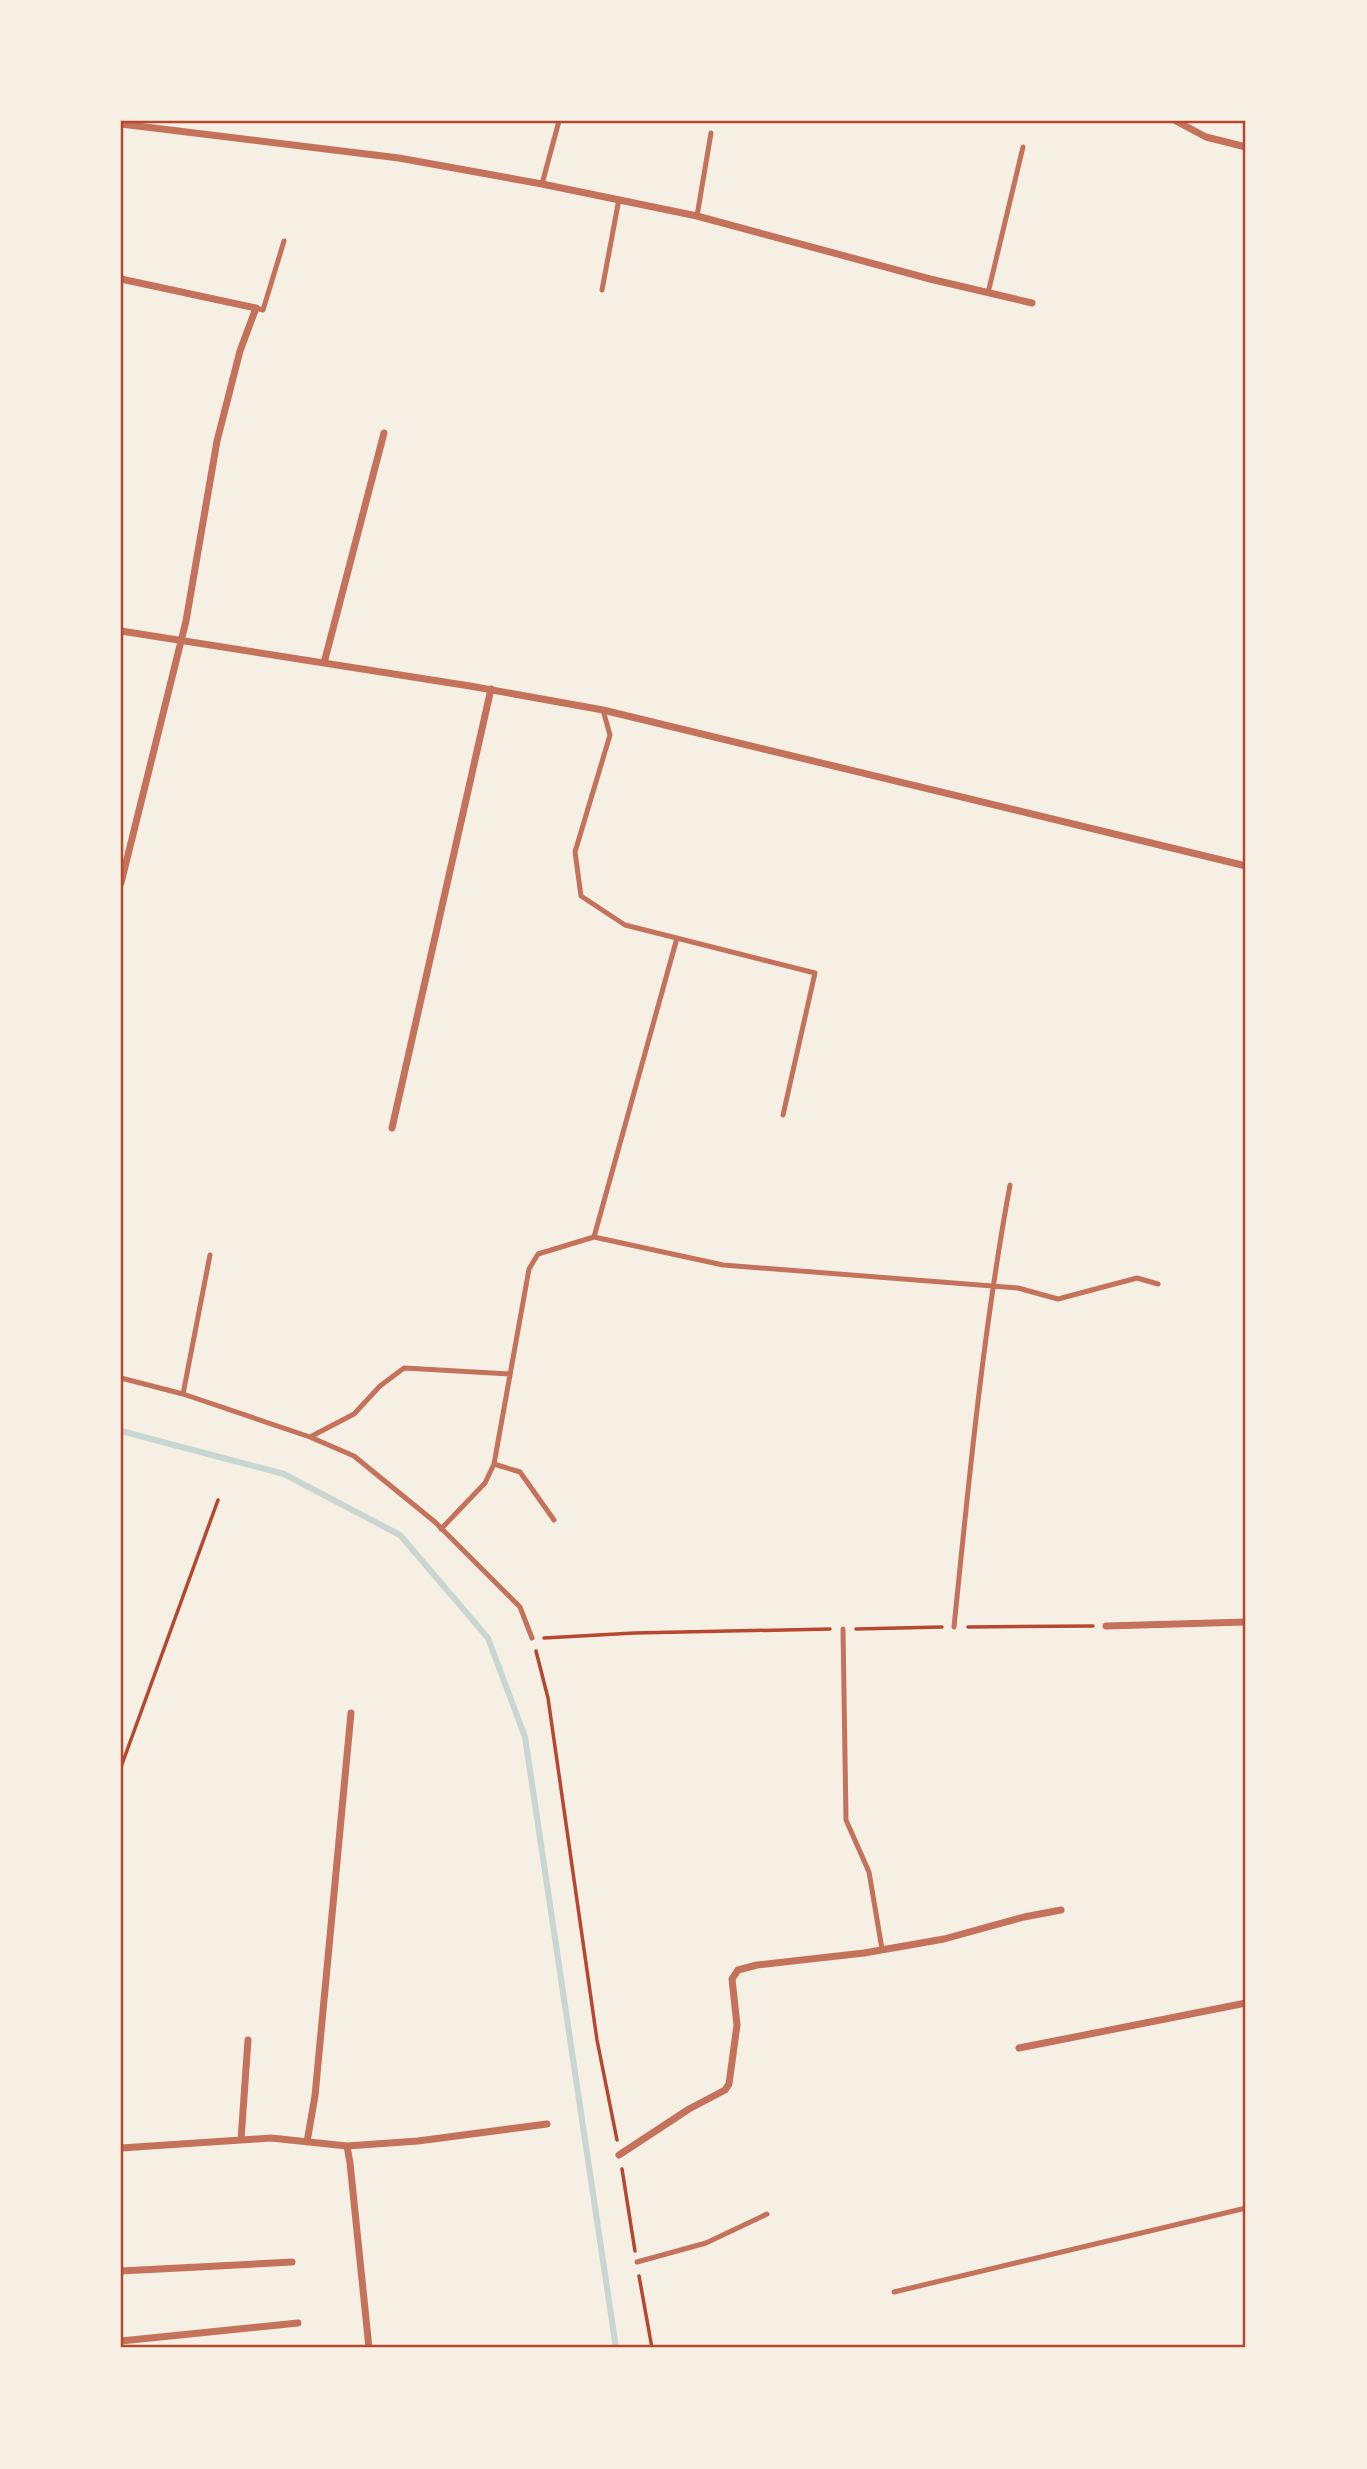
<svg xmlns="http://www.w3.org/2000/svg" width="1367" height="2469" font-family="'Alegreya Sans',sans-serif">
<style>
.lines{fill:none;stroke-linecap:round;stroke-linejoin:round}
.stream{stroke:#c9d6d2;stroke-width:6}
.path{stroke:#b5482f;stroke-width:3.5}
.service{stroke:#c5725c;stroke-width:5}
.minor{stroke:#c5725c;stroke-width:7}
.neatline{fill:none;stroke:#b5482f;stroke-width:2.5}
</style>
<rect width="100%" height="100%" fill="#f6efe4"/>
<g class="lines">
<path class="stream" d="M121,1431L284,1474L400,1535L488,1638L525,1737L616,2348"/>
<path class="path" d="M968,1627L1093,1626
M856,1629L942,1627
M544,1638L634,1633L830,1629
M536,1651L548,1698L597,2040L617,2140
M121,1767L218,1500
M622,2169L635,2251
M639,2276L652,2348"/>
<path class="service" d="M542,184L559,121
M697,216L711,133
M602,290L619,199
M988,293L1023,147
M256,308L263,310L284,241
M603,710L610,735L575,852L581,896L625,925L815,973L783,1115
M677,938L594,1237L723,1265L1018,1288L1058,1299L1137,1278L1158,1284
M121,1378L183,1394L310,1437L354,1456L435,1522L520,1607L532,1638
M183,1394L210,1255
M310,1437L354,1414L380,1386L404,1368L510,1374
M494,1464L520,1472L554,1520
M441,1529L485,1483L494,1464L529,1269L538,1254L594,1237
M954,1627C969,1479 983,1332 1010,1185
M843,1629L846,1820L869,1872L882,1949
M637,2262L706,2243L767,2214
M894,2292L1246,2208"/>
<path class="minor" d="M1176,121L1206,137L1246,147
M121,124L399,158L542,184L697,216L930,279L1032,303
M121,279L256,308L240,351L217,441L186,621L121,883
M121,631L470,686L603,710L1246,866
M324,663L384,433
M392,1128L491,689
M1106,1626L1246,1622
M1019,2048L1246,2003
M241,2140L248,2040
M307,2142L315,2096L351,1713
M347,2146L350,2163L369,2348
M121,2148L271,2138L347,2146L418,2141L547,2124
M619,2155L689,2109L725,2090L729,2084L737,2025L732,1979L738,1970L757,1965L864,1953L944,1939L1024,1917L1061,1910
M121,2271L292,2262
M121,2341L298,2323"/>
</g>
<rect width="1367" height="2469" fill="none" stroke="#f6efe4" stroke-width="245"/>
<rect x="122" y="122" width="1122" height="2224" class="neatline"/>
</svg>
